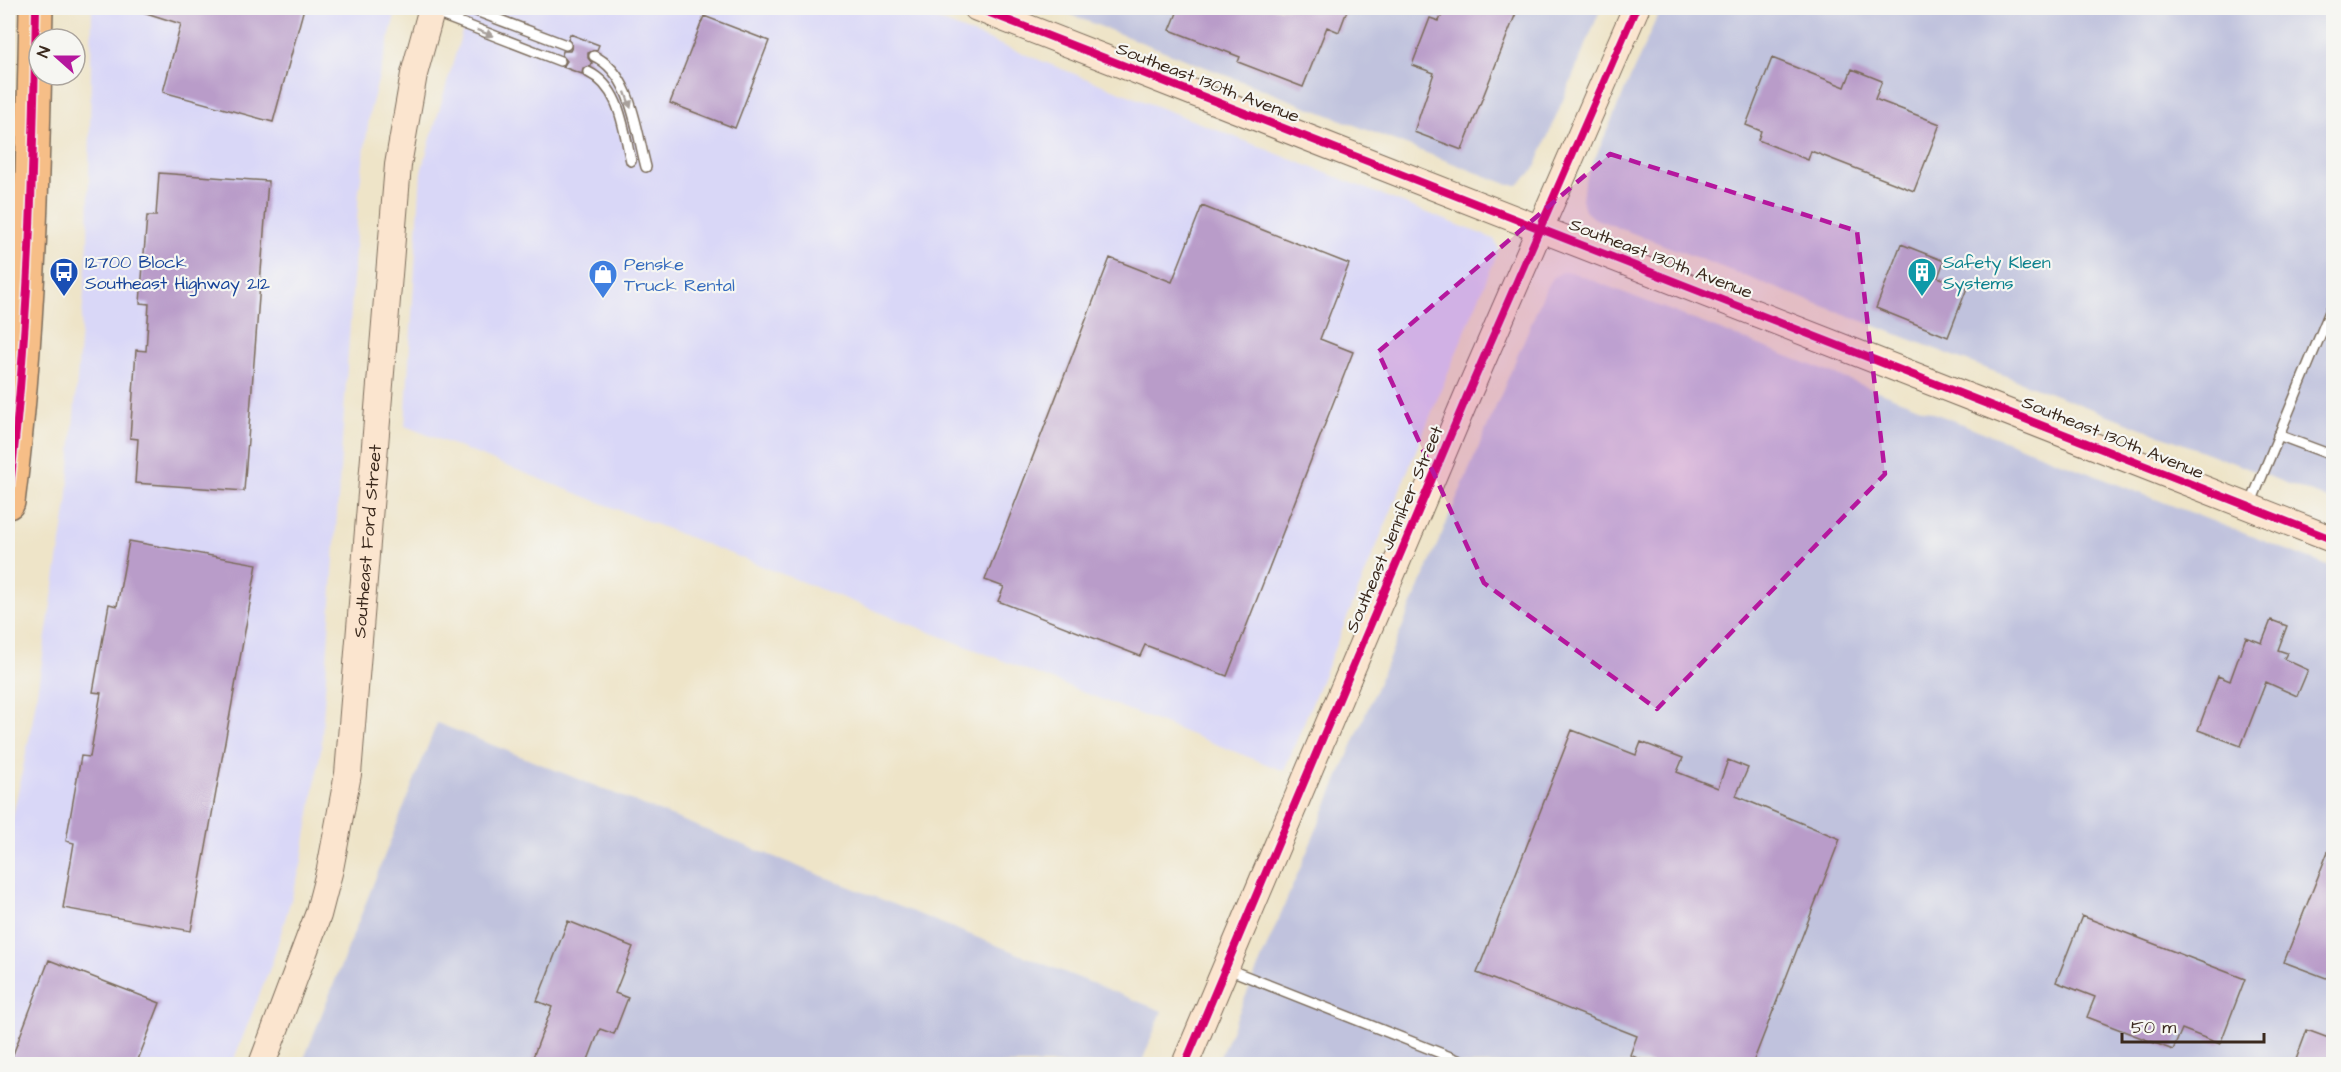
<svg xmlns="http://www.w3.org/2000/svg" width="2341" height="1072" font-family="'Architects Daughter',sans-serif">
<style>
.built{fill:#d9d7f7}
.industrial{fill:#c0c2dd}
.building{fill:#b99cc9}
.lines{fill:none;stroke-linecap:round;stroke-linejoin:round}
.lane-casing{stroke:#7a6b5a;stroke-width:12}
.secondary-casing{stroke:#7a6b5a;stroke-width:28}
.highway-casing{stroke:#7a6b5a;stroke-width:36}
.lane{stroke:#fff;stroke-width:9}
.secondary{stroke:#fbe5cf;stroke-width:26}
.highway{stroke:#f6be87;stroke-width:33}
.cycleway-casing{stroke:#f6f6f2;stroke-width:11}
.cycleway{stroke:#d6006c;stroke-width:8}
.oneway{fill:#a79f9a}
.marked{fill:#b5179e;fill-opacity:0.2;stroke:#b5179e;stroke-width:4.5;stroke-dasharray:12 8;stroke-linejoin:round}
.labels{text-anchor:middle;stroke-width:4.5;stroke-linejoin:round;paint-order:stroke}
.street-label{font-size:18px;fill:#3b2a1e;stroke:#f6f6f2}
.transit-label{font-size:18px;fill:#164399;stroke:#f6f6f2;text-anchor:start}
.culture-label{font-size:18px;fill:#0d838f;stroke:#f6f6f2;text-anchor:start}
.shop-label{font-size:18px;fill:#366cbe;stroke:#f6f6f2;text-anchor:start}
</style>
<rect width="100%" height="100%" fill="#f6f6f2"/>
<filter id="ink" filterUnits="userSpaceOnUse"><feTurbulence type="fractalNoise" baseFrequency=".0167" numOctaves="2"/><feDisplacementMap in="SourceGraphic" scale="12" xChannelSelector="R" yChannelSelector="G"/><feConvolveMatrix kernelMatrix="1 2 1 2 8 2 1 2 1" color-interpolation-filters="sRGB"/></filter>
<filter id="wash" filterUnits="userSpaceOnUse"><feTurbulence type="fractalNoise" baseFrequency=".008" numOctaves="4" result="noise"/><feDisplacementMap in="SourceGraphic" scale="24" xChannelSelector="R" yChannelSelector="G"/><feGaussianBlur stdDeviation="1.35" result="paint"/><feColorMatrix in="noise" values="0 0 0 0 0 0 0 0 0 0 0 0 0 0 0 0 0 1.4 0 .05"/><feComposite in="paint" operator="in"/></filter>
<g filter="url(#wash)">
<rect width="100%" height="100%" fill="#eee4c8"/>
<path class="built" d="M92,8H397L370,111L359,192L321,749L301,866L272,963L232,1064H8V840L32,724L67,504L88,242Z
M469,8H907L1494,239L1499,249L1284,771L405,426L421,172Z"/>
<path class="industrial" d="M1053,8H1601L1534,170L1518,185H1509Z
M1661,8H2333V501L1593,218L1585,211L1582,199L1584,183Z
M1562,272H1571L2333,568V1064H1217L1547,286L1554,277Z
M437,723L1162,1011L1141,1064H302Z"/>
<g id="blocks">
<path class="building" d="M141,8H304L273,122L163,92L181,24L140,11Z
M1179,8H1348L1339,32L1327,27L1303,87L1238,62L1240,57L1170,30Z
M1445,8H1518L1462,150L1414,132L1434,73L1412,65L1430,18L1439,21Z
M704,16L769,41L735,128L670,103Z
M570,34L599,45L597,50L588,53V58L592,63L591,66L583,68L582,74L563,67L567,61L562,55L563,51H570L572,47L568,39Z
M1772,58L1845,87L1852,69L1882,81L1875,99L1940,124L1914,191L1811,151L1808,160L1758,140L1761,131L1746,125Z
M159,173L268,181L244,491L135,483L138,439L130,438L136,350L146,351L149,304L140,303L147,216H156Z
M1202,206L1349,264L1320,339L1353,352L1227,676L1145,645L1140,656L998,601L1004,587L985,580L1110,258L1172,282Z
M1901,244L1944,261L1938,277L1967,288L1948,337L1876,308Z
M129,541L257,564L191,931L63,908L74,843L66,841L81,756L90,757L101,693L93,692L109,604L117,606Z
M2271,620L2287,626L2278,650L2287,653L2284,659L2308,670L2297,696L2266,682L2241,746L2198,730L2218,676L2230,681L2246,637L2262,643Z
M1572,730L1636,755L1641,742L1683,758L1677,772L1718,788L1728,760L1748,768L1736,796L1840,839L1752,1065H1654L1630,1055L1637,1036L1477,973Z
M2333,839H2334V981L2284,962Z
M2082,916L2245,979L2220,1044L2182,1029L2173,1050L2087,1017L2095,997L2056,982Z
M568,921L633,947L615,993L628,998L614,1034L600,1029L586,1065H530L552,1007L537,1001Z
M49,960L160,1003L136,1065H9Z
M2307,1030L2334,1040V1065H2294Z"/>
</g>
</g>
<g filter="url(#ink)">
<use href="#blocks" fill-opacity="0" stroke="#7a6b5a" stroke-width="1.5"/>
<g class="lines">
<g class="lane-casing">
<path id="lane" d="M468,8L566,45
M433,12L560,61
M594,56C632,74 636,130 646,167
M588,72C621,88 623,129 631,161
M2278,435L2334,456
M2250,505L2334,302
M1228,969L1468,1064"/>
</g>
<g class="secondary-casing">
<g id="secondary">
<path d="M977,8L2334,540"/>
<path id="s1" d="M262,1064L318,915L330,869L348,774L398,165L414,74L432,8"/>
<path d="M1185,1064L1467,396L1636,8"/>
</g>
</g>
<g class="highway-casing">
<path id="highway" d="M8,502C29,338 33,172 36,8"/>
</g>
<use href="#lane" class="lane"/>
<use href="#secondary" class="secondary"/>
<use href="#highway" class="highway"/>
<g class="cycleway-casing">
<path id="cycleway" d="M977,8L2334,540
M8,502C29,338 33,172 36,8
M1185,1064L1467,396L1636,8"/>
</g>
<use href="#cycleway" class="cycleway"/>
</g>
<defs><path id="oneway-solid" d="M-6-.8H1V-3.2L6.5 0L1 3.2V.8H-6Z" transform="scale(1.5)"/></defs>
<g class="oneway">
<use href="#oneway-solid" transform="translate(485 33) rotate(21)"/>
<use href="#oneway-solid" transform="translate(628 100) rotate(70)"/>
</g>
</g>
<path class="marked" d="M1610,154L1857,231L1885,474L1657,709L1484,583L1378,352Z"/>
<defs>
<g id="bus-pin" transform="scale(1.5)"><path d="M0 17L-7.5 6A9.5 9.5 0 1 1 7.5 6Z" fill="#1a4fb4" stroke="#f6f6f2"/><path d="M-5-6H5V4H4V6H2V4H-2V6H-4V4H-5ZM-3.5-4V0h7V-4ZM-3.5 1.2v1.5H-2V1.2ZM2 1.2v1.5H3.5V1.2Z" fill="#fff"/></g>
<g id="building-pin" transform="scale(1.5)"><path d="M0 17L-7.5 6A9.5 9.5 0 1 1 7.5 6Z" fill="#0f9aa8" stroke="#f6f6f2"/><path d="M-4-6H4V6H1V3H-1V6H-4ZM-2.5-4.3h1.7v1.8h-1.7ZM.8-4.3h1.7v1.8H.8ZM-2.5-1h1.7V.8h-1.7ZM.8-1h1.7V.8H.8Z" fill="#fff"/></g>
<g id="shop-pin" transform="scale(1.5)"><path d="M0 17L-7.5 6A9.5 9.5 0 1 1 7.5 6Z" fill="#3f7fe0" stroke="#f6f6f2"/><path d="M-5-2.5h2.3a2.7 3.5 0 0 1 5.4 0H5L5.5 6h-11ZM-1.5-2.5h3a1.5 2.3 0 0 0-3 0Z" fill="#fff"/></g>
</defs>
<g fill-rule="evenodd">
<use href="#bus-pin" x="64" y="272"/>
<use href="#building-pin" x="1922" y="272"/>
<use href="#shop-pin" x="603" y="274"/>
</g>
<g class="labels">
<g class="street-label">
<text transform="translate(1208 82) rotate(21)" y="6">Southeast 130th Avenue</text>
<text transform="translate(1661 258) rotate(21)" y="6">Southeast 130th Avenue</text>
<text transform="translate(2113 437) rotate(22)" y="6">Southeast 130th Avenue</text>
<text transform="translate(1394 529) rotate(-67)" y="6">Southeast Jennifer Street</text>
<text dy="6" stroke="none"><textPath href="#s1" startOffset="537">Southeast Ford Street</textPath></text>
</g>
<g class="transit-label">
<text x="85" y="268">12700 Block<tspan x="85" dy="21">Southeast Highway 212</tspan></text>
</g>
<g class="culture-label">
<text x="1943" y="268">Safety Kleen<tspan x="1943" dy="21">Systems</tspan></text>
</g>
<g class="shop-label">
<text x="624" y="270">Penske<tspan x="624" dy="21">Truck Rental</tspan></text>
</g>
</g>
<rect width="2341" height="1072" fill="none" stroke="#f6f6f2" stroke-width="30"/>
<g transform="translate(57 57) rotate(291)"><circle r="28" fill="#f6f6f2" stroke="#aba49d" stroke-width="1.5"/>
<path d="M0-4.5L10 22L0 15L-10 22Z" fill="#b5179e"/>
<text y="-9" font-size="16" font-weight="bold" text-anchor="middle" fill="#3b2a1e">N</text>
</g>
<path d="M2122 1033v9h142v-9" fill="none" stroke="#3b2a1e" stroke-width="3"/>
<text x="2131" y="1033" font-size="18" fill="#3b2a1e" stroke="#f6f6f2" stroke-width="4.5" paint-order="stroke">50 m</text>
</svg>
